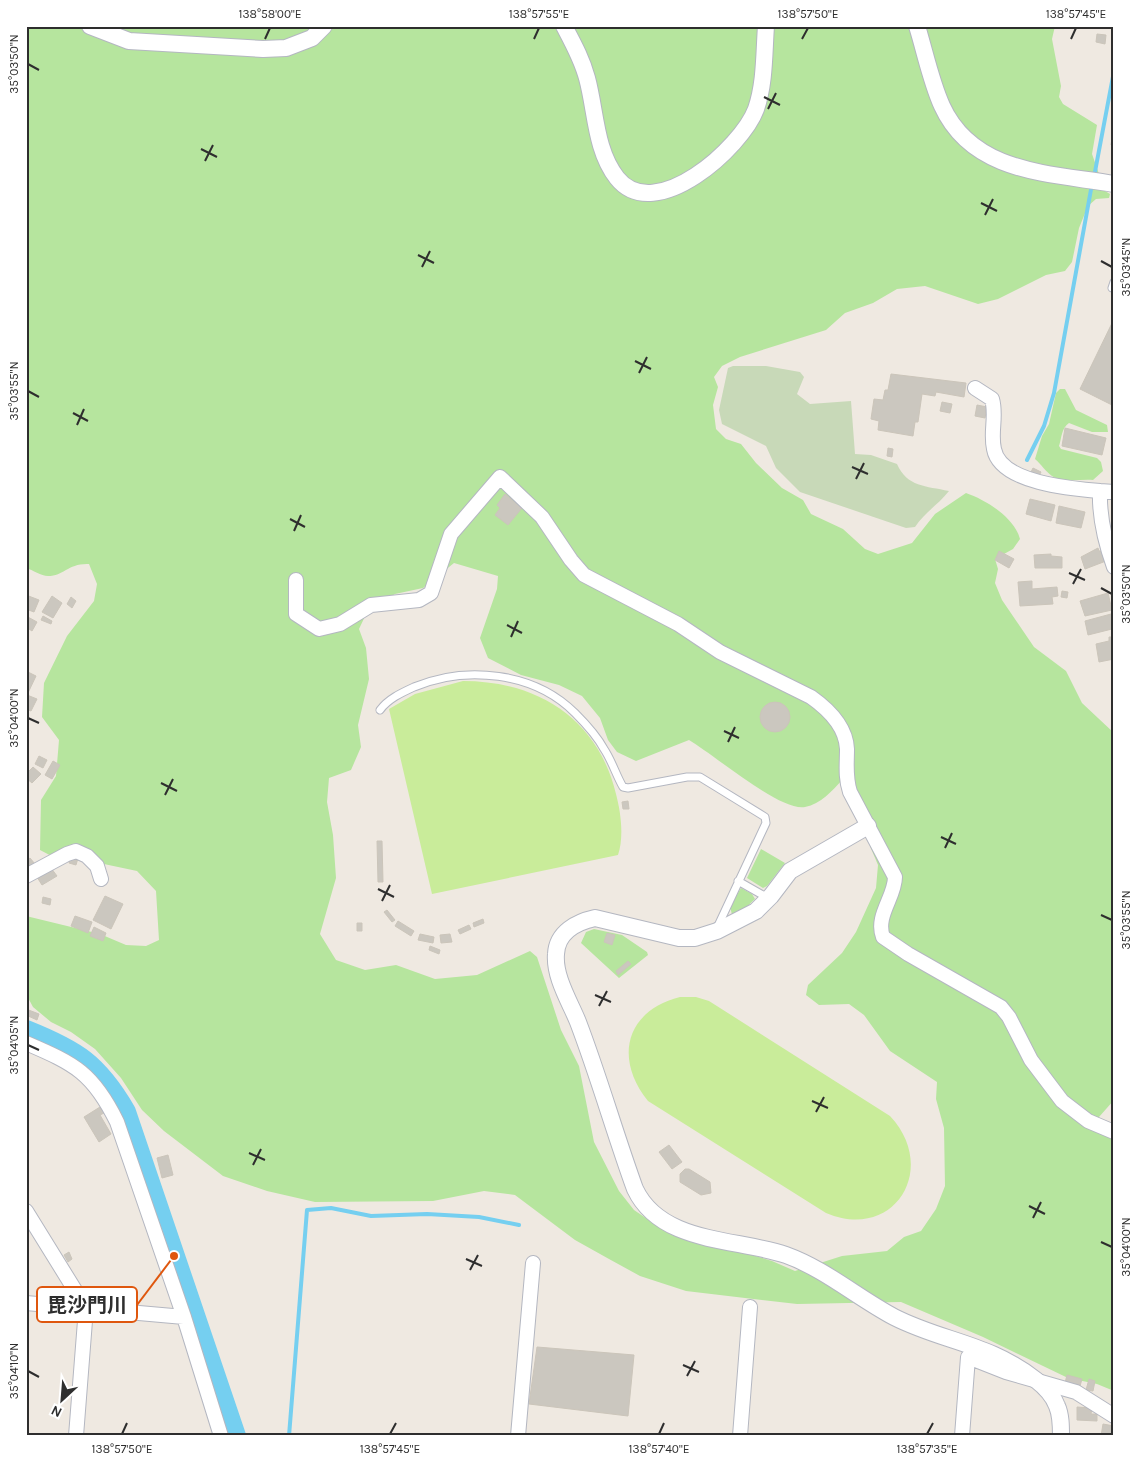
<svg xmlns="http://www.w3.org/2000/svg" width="1140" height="1462" font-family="Karla,'Noto Sans JP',sans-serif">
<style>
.green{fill:#b6e59e;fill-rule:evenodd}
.cemetery{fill:#c8d9b8}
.pitch{fill:#c9ec9a}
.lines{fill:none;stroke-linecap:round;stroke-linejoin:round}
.stream{stroke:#75cff0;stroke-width:4}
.river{stroke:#75cff0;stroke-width:22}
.building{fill:#cbc7bf;stroke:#cbc5ba}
.service-casing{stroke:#b4b7c1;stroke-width:9}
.minor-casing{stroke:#b4b7c1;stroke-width:16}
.tertiary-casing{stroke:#b4b7c1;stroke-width:18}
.service{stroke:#fff;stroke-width:7}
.minor{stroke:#fff;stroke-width:14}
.tertiary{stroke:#fff;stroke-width:16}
.ticks{fill:none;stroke:#2e2e2e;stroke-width:2}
.leader{fill:none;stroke:#df570e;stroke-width:2}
.callout-dot{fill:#df570e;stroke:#fff;stroke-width:2}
.callout{fill:#fff;stroke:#df570e;stroke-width:2}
.callout-label{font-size:20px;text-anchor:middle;font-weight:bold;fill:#2e2e2e}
.neatline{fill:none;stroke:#2e2e2e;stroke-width:2}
.ticks-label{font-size:12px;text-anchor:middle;fill:#2e2e2e}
</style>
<rect width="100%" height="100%" fill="#efe9e1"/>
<path class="green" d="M26,26H1055L1052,39L1061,86L1059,97L1063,104L1097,125L1092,154L1105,191L1110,194L1109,198L1096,199L1088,206L1079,228L1072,262L1065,271L1046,275L998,299L978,304L925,286L897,289L873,303L845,313L826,330L740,357L722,366L714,377L718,387L713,405L716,429L726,439L741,444L756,463L782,488L803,500L811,514L843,529L865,549L878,554L912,543L935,514L966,493C986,500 1014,517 1020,539L1013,549L995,559L998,569L995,583L1002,600L1034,647L1066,671L1082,703L1114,733V1100L1099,1117L1102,1133L1114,1138V1391L1097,1384L1068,1378L983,1337L901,1302L797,1304L686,1291L640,1276L609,1259L575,1240L515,1195L484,1191L433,1201L315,1202L267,1191L223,1176L164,1131L142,1110L121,1078L95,1049L71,1032L51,1022L33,1007L26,994V916L100,934L126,945L146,946L159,940L156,891L137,871L85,860L61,861L40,850L41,800L56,776L59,740L42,717L44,683L67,636L94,601L97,584L89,564C68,563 64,576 48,576C41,576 33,570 26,568ZM454,563L498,576L497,589L480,638L488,658L521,675L559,685L582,696L600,718L608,740L617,752L636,761L689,740C713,754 781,812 805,807C821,804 832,791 842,780L871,825L870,846L878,865L876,888L856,932L842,953L808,985L806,995L819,1005L849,1004L864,1015L890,1051L937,1082L936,1099L944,1128L945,1186L936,1209L921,1231L904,1237L887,1251L842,1256L795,1271L772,1261L659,1227L634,1210L619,1191L594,1142L579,1066L561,1030L537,957L530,951L477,975L435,979L396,965L365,970L336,960L320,934L336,878L333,835L327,802L329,778L351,770L361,747L358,725L369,679L366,648L359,629L368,610L395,594L423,588Z
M1060,389H1065L1076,410L1107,425L1108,432H1092L1069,423C1061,429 1062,437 1059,446L1061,449L1097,458L1101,462L1103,471L1093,480C1080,479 1063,483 1052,476C1046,472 1041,464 1035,459L1042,436L1049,424L1056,393Z
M761,849L785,863L767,886L763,888L747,878Z
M741,888L752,894L755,899L739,914L732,915L730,906Z
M594,929L622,935L647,952L648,955L619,978L581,943L586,932Z"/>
<path class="cemetery" d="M733,366H766L800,372L804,377L797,394L810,404L851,401L855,454L871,455L897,464C907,487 926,486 949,491C938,505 925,512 915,527L906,528L800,492L776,468L766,446L722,424L719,410L728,368Z"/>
<path class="pitch" d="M463,681C538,681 598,719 616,794C621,813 624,837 618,855L432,894L389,709L415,694Z
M680,997H696L709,1001L890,1116C939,1168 895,1242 826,1213L648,1101C614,1059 625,1011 680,997Z"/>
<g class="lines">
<path class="stream" d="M1094,177L1114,71
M1027,460L1044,426L1054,393L1092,184
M289,1436L307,1210L331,1208L371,1216L427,1214L479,1217L519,1225"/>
<path class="river" d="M26,1031C76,1051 97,1064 125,1112L235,1436"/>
</g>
<path class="building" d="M1097,34L1106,35L1105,44L1096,42Z
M1114,125V146L1111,145Z
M1114,319V406L1080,389Z
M891,374L966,383L964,397L936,392L935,396L922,394L918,422H915L913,436L878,430L879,421L871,419L874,399L883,400L885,390H888Z
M942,402L952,404L950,413L940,411Z
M977,405L987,407L985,418L975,416Z
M1065,428L1106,438L1102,455L1062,446Z
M888,448L893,449L892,457L887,456Z
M1033,468L1041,472L1039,476L1031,472Z
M505,494L522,508L508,525L495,515L500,508L497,505Z
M1030,499L1055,505L1051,521L1026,514Z
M1059,506L1085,512L1081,528L1056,523Z
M1098,548L1099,551H1102L1106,561L1085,569L1081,557Z
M999,551L1014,559L1009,568L995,560Z
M1051,554V556L1062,557V568H1035L1034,555Z
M1032,581V589L1057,587L1058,596L1052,597L1053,604L1020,606L1018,582Z
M1062,591L1068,592L1067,598L1061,597Z
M1108,593L1112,610L1085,616L1080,601Z
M26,595L39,600L34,612L26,609Z
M52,596L62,603L53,618L42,612Z
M71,597L76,601L72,608L67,604Z
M1111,614L1114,623L1111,624L1112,629L1088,635L1085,621Z
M26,616L37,622L32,631L26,627Z
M43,616L52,621L51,624L41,620Z
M1109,637H1114V659L1099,662L1096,644L1109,641Z
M26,671L36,676L27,695L37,699L31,711L26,709Z
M760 717a15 15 0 1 1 30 0a15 15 0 1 1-30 0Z
M39,756L47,760L43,768L35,764Z
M53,761L60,765L52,779L45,775Z
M33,767L41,774L32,783L26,778V774Z
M628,801L629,809H623L622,802Z
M377,841H382L383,882H378Z
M71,856L78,858L76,865L69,863Z
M30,858L35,864L26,870V861Z
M51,868L57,876L42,885L37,877Z
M105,896L123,904L111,929L93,920Z
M43,897L51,899L50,905L42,903Z
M387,910L395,920L392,922L384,912Z
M75,916L92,922L88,933L71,926Z
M483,919L484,923L474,927L473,923Z
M398,921L414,931L411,936L395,926Z
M357,923H362V931H357Z
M469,925L471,929L460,934L458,930Z
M94,927L106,933L103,941L90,936Z
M607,933L615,935L612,945L604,942Z
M420,934L434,937L433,943L418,940Z
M450,934L452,942L441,943L440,935Z
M430,946L440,950L439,954L429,950Z
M628,961L631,964L618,975L616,971Z
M26,1009L39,1014L37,1020L26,1015Z
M100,1107L104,1113L100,1115L111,1134L99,1142L84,1117Z
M669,1145L682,1162L672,1169L659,1152Z
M168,1155L173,1175L162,1178L157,1158Z
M685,1169H689L710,1182L711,1193L701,1195L680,1182V1174Z
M69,1252L72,1259L68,1262L64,1255Z
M537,1347L634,1355L628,1416L529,1404Z
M1067,1375L1082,1379L1080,1386L1065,1383Z
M1089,1379L1095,1381L1093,1391L1086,1390Z
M1077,1407L1092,1408L1091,1414H1097V1421L1077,1420Z
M1103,1424L1114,1426V1436H1101Z"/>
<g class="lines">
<g class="service-casing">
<path id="service" d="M1112,288L1114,282
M380,710C388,699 401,693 414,687C466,665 534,672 575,713C586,724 597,736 604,749C612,761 616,775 623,787L628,788L687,777H700L765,817L766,823L717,928
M738,881L768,898"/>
</g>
<g class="minor-casing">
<path id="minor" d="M975,388L992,399C997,416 990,432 994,449C1000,483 1073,489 1100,491
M1114,492L1100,491C1099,518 1105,542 1114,567
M296,580V614L319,629L340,624L371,605L419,600L431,593L451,534L500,477L542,517L571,560L584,575L678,624L720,652L811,697C828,709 846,726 847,749C847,764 845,777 850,792L895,877C895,897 875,916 883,937L908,954L1001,1007L1009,1017L1031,1060L1062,1101L1088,1121L1114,1132
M26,876L67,854L76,851L87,856L97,866L101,879
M26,1043C75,1064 93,1073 117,1122L184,1317L221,1436
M26,1211L86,1308L76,1436
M26,1303L184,1317
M518,1436L533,1263
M740,1436L750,1307
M962,1436L968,1357L1006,1372L1076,1392L1114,1416"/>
</g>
<g class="tertiary-casing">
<path id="tertiary" d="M90,26L129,41L263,49L286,48L312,38L324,26
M564,26C573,43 582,59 587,78C596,111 595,150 617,178C655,226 742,147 756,109C765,83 764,53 766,26
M917,26C925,52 931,82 942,106C973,174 1050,173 1114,184
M868,826L790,871L771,896L756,911L717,931L695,938H679L595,918C577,922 557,932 556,954C554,977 570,1002 578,1022C599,1077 615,1134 635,1189C661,1244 736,1238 786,1255C825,1269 858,1298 894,1317C943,1342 989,1343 1036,1380C1045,1387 1053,1395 1057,1406C1061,1415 1061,1426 1061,1436"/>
</g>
<use href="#service" class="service"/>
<use href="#minor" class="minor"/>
<use href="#tertiary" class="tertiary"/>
</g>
<path class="ticks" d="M265,39L270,28M534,39L539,28M802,39L808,28M1071,39L1076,28M28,64L39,70M764,97L780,105M768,109L776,93M201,149L217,157M205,161L213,145M981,203L997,211M985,215L993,199M418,255L434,263M1101,261L1112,267M422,267L430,251M635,361L651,369M639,373L647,357M28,391L39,397M73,413L88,421M77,425L84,409M852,467L868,474M856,479L864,463M290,519L305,527M294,531L301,515M1069,573L1085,580M1073,584L1081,569M1101,588L1112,594M507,625L522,633M511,637L518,621M28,718L39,723M724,731L739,738M728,742L735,727M161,783L177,791M165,795L173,779M941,837L956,844M945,848L952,833M378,889L394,897M382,901L390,885M1101,915L1112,920M595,995L611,1002M599,1006L607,991M28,1045L39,1050M812,1101L828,1108M816,1112L824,1097M249,1153L265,1160M253,1165L261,1149M1029,1206L1045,1214M1033,1218L1041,1202M1101,1242L1112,1247M466,1259L482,1266M470,1270L478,1255M683,1365L699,1372M28,1371L39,1377M687,1376L695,1361M122,1434L127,1423M390,1434L396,1423M659,1434L664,1423M927,1434L933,1423"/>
<path class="leader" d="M174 1256L137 1305"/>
<circle class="callout-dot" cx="174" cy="1256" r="5"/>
<rect class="callout" x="37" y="1287" width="100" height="35" rx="5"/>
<g class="callout-label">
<text x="87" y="1312">毘沙門川</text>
</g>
<rect width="1140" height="1462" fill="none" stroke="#ffffff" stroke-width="55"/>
<g transform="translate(62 1400) rotate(206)" stroke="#ffffff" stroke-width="4" paint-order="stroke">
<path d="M0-4L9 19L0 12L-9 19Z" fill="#2e2e2e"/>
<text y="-8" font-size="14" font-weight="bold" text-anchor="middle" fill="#2e2e2e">N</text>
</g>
<rect x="28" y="28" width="1084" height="1406" class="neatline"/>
<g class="ticks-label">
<text x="270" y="18">138°58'00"E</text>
<text x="539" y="18">138°57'55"E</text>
<text x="808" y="18">138°57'50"E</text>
<text x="1076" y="18">138°57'45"E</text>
<text transform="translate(14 64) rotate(-90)" y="4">35°03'50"N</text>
<text transform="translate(1126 267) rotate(-90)" y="4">35°03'45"N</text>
<text transform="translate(14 391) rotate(-90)" y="4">35°03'55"N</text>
<text transform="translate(1126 594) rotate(-90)" y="4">35°03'50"N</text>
<text transform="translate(14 718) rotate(-90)" y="4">35°04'00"N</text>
<text transform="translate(1126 920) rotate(-90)" y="4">35°03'55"N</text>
<text transform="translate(14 1045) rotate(-90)" y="4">35°04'05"N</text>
<text transform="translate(1126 1247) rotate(-90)" y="4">35°04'00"N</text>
<text transform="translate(14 1371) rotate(-90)" y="4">35°04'10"N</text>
<text x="122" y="1453">138°57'50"E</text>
<text x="390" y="1453">138°57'45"E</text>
<text x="659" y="1453">138°57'40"E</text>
<text x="927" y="1453">138°57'35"E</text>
</g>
</svg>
